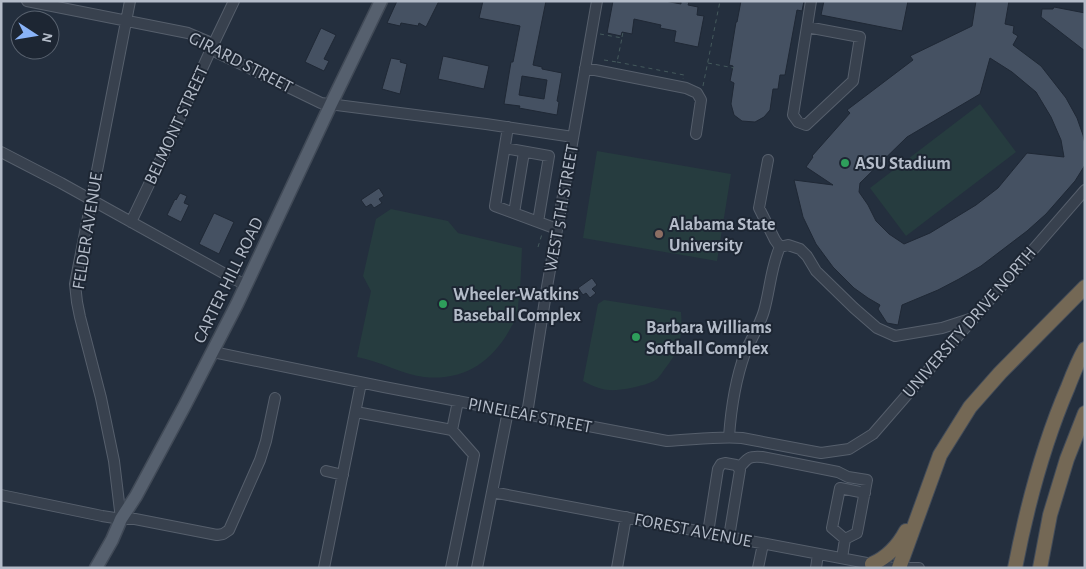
<svg xmlns="http://www.w3.org/2000/svg" width="1086" height="569" font-family="'Alegreya Sans',sans-serif">
<style>
.green{fill:#263c3f}
.building{fill:#455162;stroke:#1f2835;fill-rule:evenodd}
.lines{fill:none;stroke-linecap:round;stroke-linejoin:round}
.minor-casing{stroke:#565f6c;stroke-width:12}
.major-casing{stroke:#414a57;stroke-width:15}
.highway-casing{stroke:#434c59;stroke-width:16}
.path{stroke:#44595c;stroke-width:1;stroke-dasharray:4 4;stroke-linecap:butt}
.minor{stroke:#38414e;stroke-width:10}
.major{stroke:#56606e;stroke-width:12}
.highway{stroke:#746855;stroke-width:14}
.leisure-dot{fill:#2e9e5b;stroke:#1d2633;stroke-width:2}
.education-dot{fill:#8d6e63;stroke:#1d2633;stroke-width:2}
.labels{text-anchor:middle;stroke-width:4;stroke-linejoin:round;paint-order:stroke}
.street-label{font-size:18px;fill:#b4bcc9;stroke:#1d2633}
.poi-label{font-size:18px;font-weight:bold;fill:#b4bcc9;stroke:#1d2633;text-anchor:start}
</style>
<rect width="100%" height="100%" fill="#242f3e"/>
<path class="green" d="M980,104L1016,152L906,236L870,188Z
M597,151L731,174L717,261L583,238Z
M391,209L448,221L458,233L522,248C521,267 521,287 518,306C518,309 518,314 517,317C515,322 511,326 509,331C490,364 462,381 424,377C401,374 380,361 357,357L371,291L363,276L364,272L376,219Z
M604,300L681,312C683,336 680,351 664,370C662,373 659,377 657,379C650,384 639,386 631,388C610,392 602,391 583,381L598,304Z"/>
<path class="building" d="M397,1H439L426,27L419,23L418,26L401,23L400,26L387,23Z
M483,1H546L533,65L542,67V69L562,73L557,101L559,102L557,115L519,108L520,106L504,104L511,62H513L520,26L479,18ZM522,76L547,80L544,99L519,95Z
M613,1H665L681,4V1L689,2L688,5L698,7L697,15L704,16L698,47L674,42L676,31L660,28L661,25L634,19L632,34L622,32L621,36L607,33Z
M741,1H804L802,11L797,10L785,75H780L778,89H773L770,110L764,117L755,122L742,121L734,115L731,104L734,83L730,81L733,66L729,65L736,22H737Z
M824,1H908L902,31L821,15Z
M976,1H1009L1005,24L1014,26L1013,33L1018,36L1013,45L1041,66L1066,98L1077,118L1083,135L1085,144V165L1075,181L1046,214L1027,231L981,266L959,279L938,290L902,305L898,325L887,323L878,309L880,305L868,298L854,288L833,267L816,244L803,217L794,180L833,185L806,167L813,157L812,156L850,113L847,110L913,60L910,56L972,26ZM990,58L1012,72L1036,92L1051,117L1061,140L1064,157L1027,153L998,188L976,205L930,233L904,244L889,234L876,221L868,205L859,192L860,183L907,137L980,94Z
M1054,7L1085,13V51L1041,17L1042,9H1053Z
M321,28L336,35L324,59L329,61L324,71L305,62Z
M443,56L489,66L484,89L438,79Z
M391,58L401,60L400,62L407,64L400,94L382,89Z
M379,188L384,196L379,199L382,203L374,208L371,204L366,207L361,200Z
M180,193L187,196L184,203L189,205L181,222L167,215L175,199L176,200Z
M214,213L234,222L219,254L199,244Z
M592,278L597,285L592,289L596,293L590,298L586,293L583,295L578,288Z"/>
<g class="lines">
<g class="minor-casing">
<path id="minor" d="M27,1L188,33L207,41L218,53L321,103L486,124L573,137
M807,27L860,37L853,81L806,125L798,122L793,115L811,1
M585,68L686,88L697,93L701,100L696,134
M508,127L495,206L557,229
M505,148L549,156L538,222
M1,152L61,183L234,279L246,285
M768,160L759,208L775,240L780,247
M514,213L524,152
M131,222L162,157L212,47L234,1
M213,352L384,387L667,441C692,440 718,436 742,438L821,453L849,449L873,434L1085,190
M356,412L452,430L474,455L451,568
M527,414L547,287L597,1
M452,430L458,401
M729,437C731,408 735,381 745,353C751,339 760,325 764,311C770,290 771,266 780,247L788,245L800,249L807,256L816,271L854,308L877,328L895,336L942,328L973,318
M739,468C748,458 748,456 762,457L838,472L848,477L867,480L857,533L845,539L842,558
M326,471L343,475
M492,492L893,568
M1,495L102,516L121,519H135L217,535L223,534L229,530L260,460L266,441L275,398
M121,519L114,461L101,398L80,317L77,302L75,284L130,1
M708,533L718,469L721,464L725,463L736,465L740,470L729,537
M845,539L832,528L840,488L865,493
M324,568L361,383
M477,568L508,411
M617,568L626,517
M758,568L763,544
M816,568L818,554
M905,568H919"/>
</g>
<g class="major-casing">
<path id="major" d="M96,568L112,540L121,519L136,496L185,405L237,304L331,104L381,1"/>
</g>
<g class="highway-casing">
<path id="highway" d="M872,564C888,557 898,546 906,531
M899,568L940,455L970,407L1000,373L1085,287
M1015,568C1027,506 1043,445 1068,387C1073,374 1078,361 1085,349
M1040,568L1050,515L1067,459L1085,413"/>
</g>
<path class="path" d="M600,34L622,38L617,62L604,60
M622,37L623,32
M617,62L684,75L683,79
M708,63L734,68
M703,86L720,1
M538,247L542,234"/>
<use href="#minor" class="minor"/>
<use href="#major" class="major"/>
<use href="#highway" class="highway"/>
</g>
<g class="leisure-dot">
<circle cx="845" cy="163" r="5"/>
<circle cx="443" cy="304" r="5"/>
<circle cx="636" cy="337" r="5"/>
</g>
<circle class="education-dot" cx="659" cy="234" r="5"/>
<g class="labels">
<g class="street-label">
<text transform="translate(241 62) rotate(27)" y="6">GIRARD STREET</text>
<text transform="translate(176 125) rotate(-65)" y="6">BELMONT STREET</text>
<text transform="translate(561 208) rotate(-80)" y="6">WEST 5TH STREET</text>
<text transform="translate(87 231) rotate(-81)" y="6">FELDER AVENUE</text>
<text transform="translate(228 280) rotate(-64)" y="6">CARTER HILL ROAD</text>
<text transform="translate(969 322) rotate(-49)" y="6">UNIVERSITY DRIVE NORTH</text>
<text transform="translate(530 415) rotate(11)" y="6">PINELEAF STREET</text>
<text transform="translate(693 530) rotate(11)" y="6">FOREST AVENUE</text>
</g>
<g class="poi-label">
<text x="855" y="169">ASU Stadium</text>
<text x="669" y="230">Alabama State<tspan x="669" dy="21">University</tspan></text>
<text x="453" y="300">Wheeler-Watkins<tspan x="453" dy="21">Baseball Complex</tspan></text>
<text x="646" y="333">Barbara Williams<tspan x="646" dy="21">Softball Complex</tspan></text>
</g>
</g>
<rect width="1086" height="569" fill="none" stroke="#b4bcc9" stroke-width="5"/>
<g transform="translate(35 35) rotate(102)"><circle r="24" fill="#1d2633" stroke="#59626f"/>
<path d="M0-4L9 19L0 12L-9 19Z" fill="#8ab4f8"/>
<text y="-8" font-size="14" font-weight="bold" text-anchor="middle" fill="#b4bcc9">N</text>
</g>
</svg>
